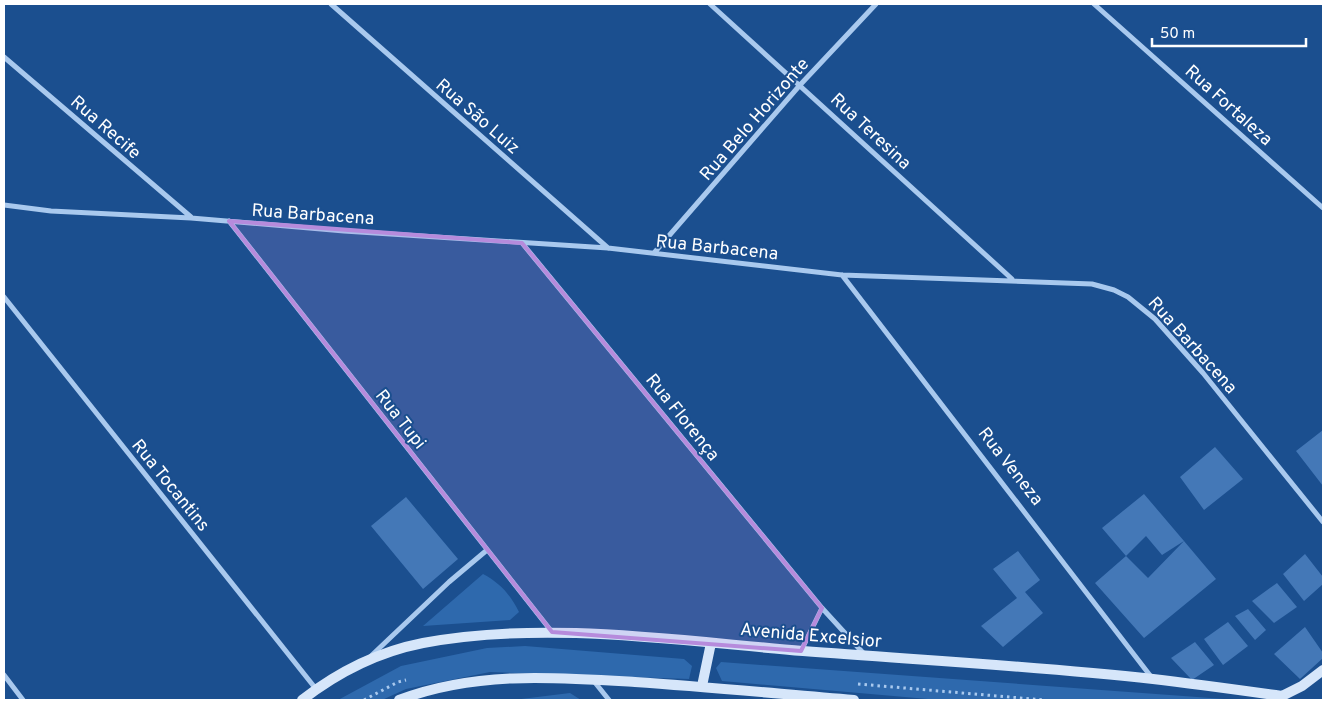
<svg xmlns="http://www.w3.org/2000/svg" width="1327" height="704" font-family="Overpass,sans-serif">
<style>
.green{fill:#2e69ad}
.building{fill:#4478b7}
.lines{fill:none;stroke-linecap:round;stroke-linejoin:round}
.path{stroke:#a9c9ee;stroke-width:3;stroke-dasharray:2.5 4;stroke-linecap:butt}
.street{stroke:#a9c9ee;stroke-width:5}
.secondary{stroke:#d6e6fa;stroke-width:10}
.marked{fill:#b68bdc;fill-opacity:0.2;stroke:#b68bdc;stroke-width:4;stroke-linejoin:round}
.labels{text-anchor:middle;stroke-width:4;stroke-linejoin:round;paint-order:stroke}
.street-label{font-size:18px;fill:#fff;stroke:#1b4f8f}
</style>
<rect width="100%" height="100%" fill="#1b4f8f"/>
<path class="green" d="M483,574C500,583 510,594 519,612L510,620L423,626Z
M525,646L684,659L692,666L689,679L490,672L406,689L382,700H338L401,666L487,648Z
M721,662L1238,700H939L722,681L716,668Z
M570,693L581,700H513Z"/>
<path class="building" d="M1323,430V486L1296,451Z
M1215,447L1243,479L1204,510L1180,477Z
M1144,494L1184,541L1162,555L1146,536L1126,556L1102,528Z
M406,497L458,559L423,589L371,526Z
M1184,541L1216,579L1144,638L1095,583L1126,556L1148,578Z
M1018,551L1040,580L1025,592L1043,613L1003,647L981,626L1017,598L993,569Z
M1305,554L1323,577V584L1304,601L1283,574Z
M1277,583L1297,607L1274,623L1252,601Z
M1248,609L1266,630L1255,640L1235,616Z
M1228,622L1248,646L1223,665L1204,639Z
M1305,627L1323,653V658L1300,679L1274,654Z
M1195,642L1214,665L1192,680L1171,658Z"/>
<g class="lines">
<path class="path" d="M858,684L1044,700
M364,700L398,682L406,680"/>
<path class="street" d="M331,4L608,248
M710,4L1012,279
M1094,4L1323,208
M4,57L191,217
M4,205L51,211L191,218L344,231L608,248L842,275L1092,284L1114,290L1128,297L1155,319L1203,373L1323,522
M229,221L552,632
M522,243L822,608L865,655
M654,253L800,85L876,4
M842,275L1152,678
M4,297L316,689
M801,651L822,608
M371,656L449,582L487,550
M4,675L23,700
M593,680L609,700"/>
<path class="secondary" d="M702,686L711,643
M302,700C338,672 377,652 423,643C544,620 680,641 803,651C919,660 1037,666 1153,679C1196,684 1239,690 1282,696L1302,686L1323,670
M399,700C475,671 555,677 635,682C708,687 781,694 854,700"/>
</g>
<path class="marked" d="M229,221L522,243L822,608L801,651L552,632Z"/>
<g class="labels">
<g class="street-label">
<text transform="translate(1229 105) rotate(42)" y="6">Rua Fortaleza</text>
<text transform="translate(478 116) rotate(41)" y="6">Rua São Luiz</text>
<text transform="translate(754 119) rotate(-49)" y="6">Rua Belo Horizonte</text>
<text transform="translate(106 127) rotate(41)" y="6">Rua Recife</text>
<text transform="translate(871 131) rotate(43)" y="6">Rua Teresina</text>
<text transform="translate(313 214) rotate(4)" y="6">Rua Barbacena</text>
<text transform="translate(717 247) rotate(6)" y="6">Rua Barbacena</text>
<text transform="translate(1193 345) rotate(48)" y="6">Rua Barbacena</text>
<text transform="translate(683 417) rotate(51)" y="6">Rua Florença</text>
<text transform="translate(401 419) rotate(52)" y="6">Rua Tupi</text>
<text transform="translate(1011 466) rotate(52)" y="6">Rua Veneza</text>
<text transform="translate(171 485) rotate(51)" y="6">Rua Tocantins</text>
<text transform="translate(811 635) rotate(5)" y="6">Avenida Excelsior</text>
</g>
</g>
<rect width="1327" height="704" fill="none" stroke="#ffffff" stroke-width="10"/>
<path d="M1152 38v8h154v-8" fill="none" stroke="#ffffff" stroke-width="2.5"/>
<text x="1160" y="38" font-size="15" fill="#ffffff" stroke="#1b4f8f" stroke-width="4" paint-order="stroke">50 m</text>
</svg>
